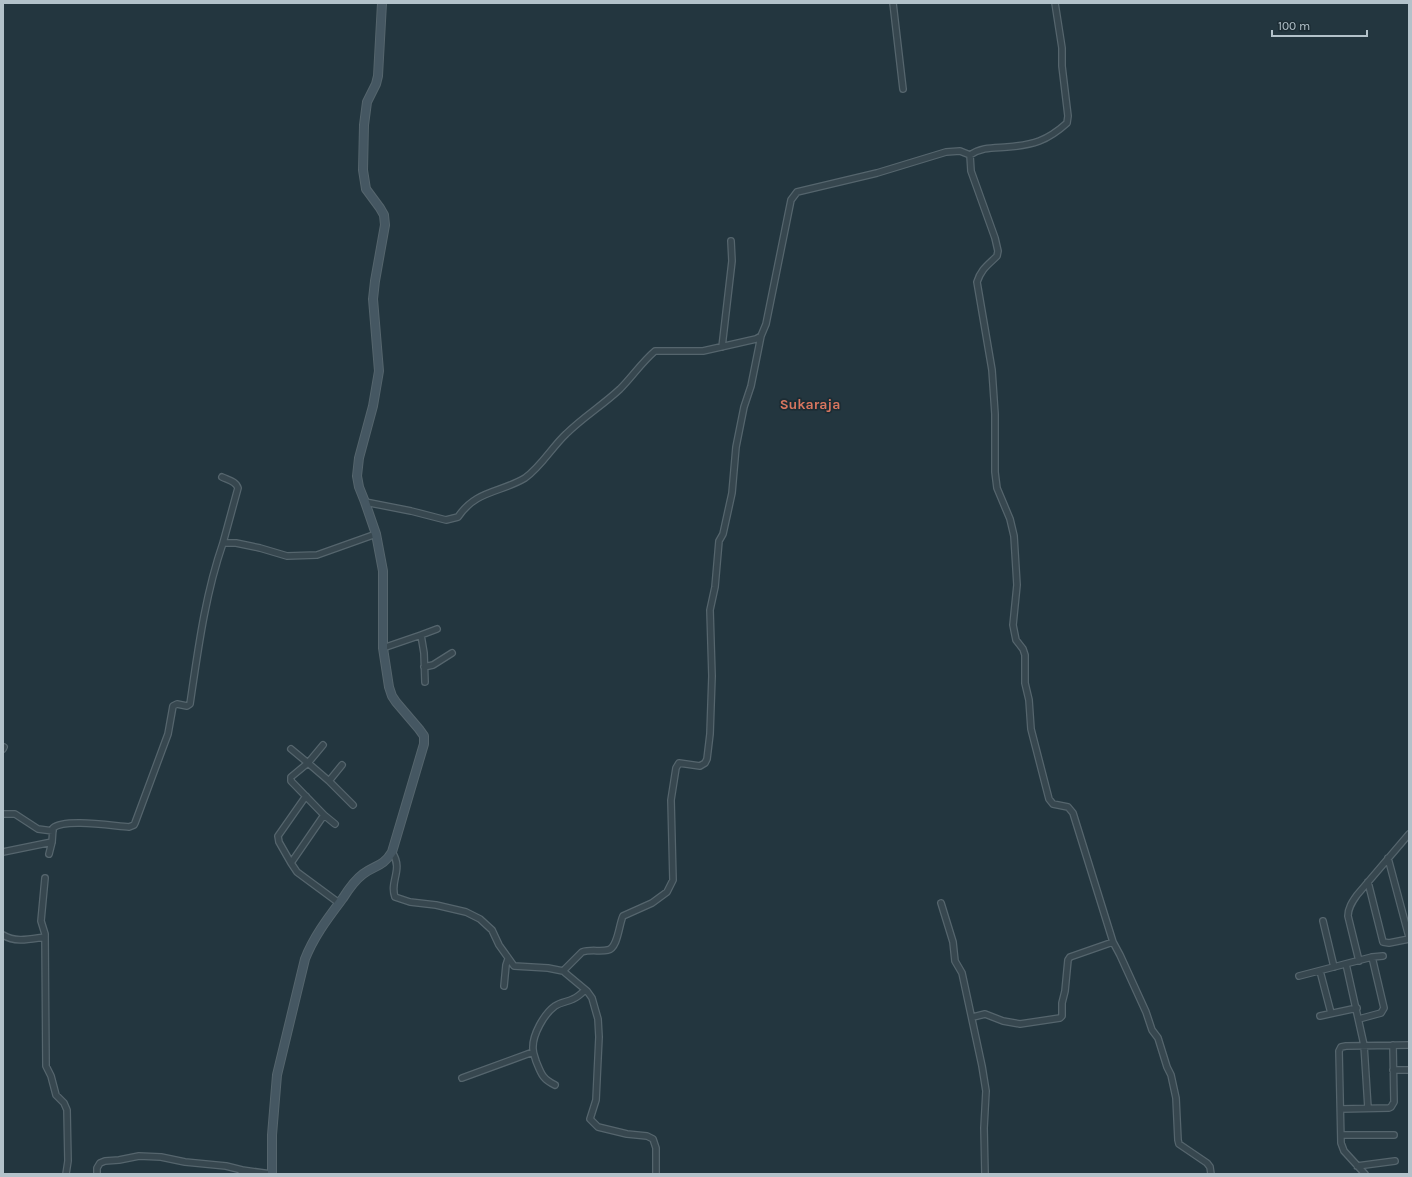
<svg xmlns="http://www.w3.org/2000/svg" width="1412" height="1177" font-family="Karla,sans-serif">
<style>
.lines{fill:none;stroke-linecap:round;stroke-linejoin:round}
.street-casing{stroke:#55656d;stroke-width:8}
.secondary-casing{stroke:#55656d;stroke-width:10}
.street{stroke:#37474f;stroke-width:5.5}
.secondary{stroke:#455762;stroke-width:8}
.labels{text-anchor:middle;stroke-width:3.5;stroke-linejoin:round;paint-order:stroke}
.quarter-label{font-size:14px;font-weight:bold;fill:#d9765f;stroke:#1c2c34}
</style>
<rect width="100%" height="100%" fill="#23363f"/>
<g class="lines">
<g class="street-casing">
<path id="street" d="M893,3L903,89
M1055,3L1062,48V66L1068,116L1067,123C1047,141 1033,145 1007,147C993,148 982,147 970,155L971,171L995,238L998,251L997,256C988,265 981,269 977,282L992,370L995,414V472L997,488L1010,519L1014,536L1017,585L1013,625L1016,640L1023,649L1025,655V683L1029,700L1031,729L1049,799L1053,804L1068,807L1073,813L1113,942L1120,955L1146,1012L1152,1030L1158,1038L1167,1067L1171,1075L1176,1098L1178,1140L1179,1144L1207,1163L1210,1167L1211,1174
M722,347L732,261L731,241
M222,477C228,480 236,481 238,488L223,543
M365,502L411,511L446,520L458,517C476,490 500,493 525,478C541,467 552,447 566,434C583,417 603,405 620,389C632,377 642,362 655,351H703L756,339L761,336L766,324L791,200L797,192L877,173L946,152L960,151L970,155
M421,635L437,629
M383,648L421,635L424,653L425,682
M424,667L433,665L452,653
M3,749L4,747
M291,749L308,763L323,745
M329,781L342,765
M3,814H15L38,829L53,831
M324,815L335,824
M3,852L52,842
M392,852C404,870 389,881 395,897L410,902L436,905L466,912L480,919L492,930L499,945L514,966L548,968L563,971L587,991L592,998L598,1019L599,1037L596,1100L590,1119L598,1127L627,1134L647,1136L653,1139L656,1148V1174
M49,854L52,842L53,828C65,818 113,826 129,827L134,825L135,823L168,734L173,706L177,704L187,706L190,704C198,650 205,595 223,543H236L260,548L287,556L317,555L376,534
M1388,858L1409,937
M291,863L279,842L278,836L306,796
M45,878L41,921L45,934L46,1066L51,1076L56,1095L64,1103L67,1110L68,1161L66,1174
M1368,882L1383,942L1389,943L1409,939
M339,903L297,872L291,863L324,815L291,781V777L308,763L329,781L353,805
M941,903L953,942L955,961L962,973L982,1066L986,1091L984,1128L985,1174
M1323,921L1334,967
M3,935C16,943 30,939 45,937
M1359,961L1348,916C1348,908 1352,902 1357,895L1409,834
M1346,964L1364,1045L1368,1108
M563,971L582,952C591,949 600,952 608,950C618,948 619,924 623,916L652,903L667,892L673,880L671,800L676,768L679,763L700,766L705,763L707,759L710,734L712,676L710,610L715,587L719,541L723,534L732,493L736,447L744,407L751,386L761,336
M1320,971L1331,1013
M1299,976L1372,957L1383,956
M504,986L506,965L508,959
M1320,1016L1357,1008
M973,1017L985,1014L1003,1021L1020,1024L1060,1018L1062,1016V1003L1065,991L1068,960L1070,957L1113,942
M1359,1019L1381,1013L1384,1008L1372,957
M1393,1070H1409
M462,1078L533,1052
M555,1085C542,1079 541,1073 536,1061C535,1057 533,1053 533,1049C532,1035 544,1014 555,1006C561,1002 567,1002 573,999C578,997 582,993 585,990
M1341,1109L1389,1108L1391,1107L1394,1102L1393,1045
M1341,1135H1394
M1357,1166L1395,1161
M97,1174V1168L100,1163L105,1161L119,1160L139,1156L161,1157L185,1162L226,1166L242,1170
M241,1174L242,1170L271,1174
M1365,1174L1344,1151L1341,1143L1339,1051L1341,1047L1346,1046L1409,1045"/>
</g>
<g class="secondary-casing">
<path id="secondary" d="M272,1174V1135L277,1075L305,959C314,936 328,918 343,898C348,890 355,880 363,874C375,865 383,867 392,852L424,744V736L419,729L396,702L392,696L389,687L383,648V571L376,534L365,502L359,487L357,476L359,458L373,406L379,371L373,299L375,281L385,225L384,215L380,208L366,189L363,170L364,125L367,102L376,84L378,76L382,3"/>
</g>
<use href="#street" class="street"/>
<use href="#secondary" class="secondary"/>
</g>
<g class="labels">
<g class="quarter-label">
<text x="810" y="409">Sukaraja</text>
</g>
</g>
<rect width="1412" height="1177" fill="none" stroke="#b3c2ca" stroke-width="8"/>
<path d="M1272 30v6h95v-6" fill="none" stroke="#b3c2ca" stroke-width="2"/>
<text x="1278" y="30" font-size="12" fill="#b3c2ca" stroke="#1c2c34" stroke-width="3" paint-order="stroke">100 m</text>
</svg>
